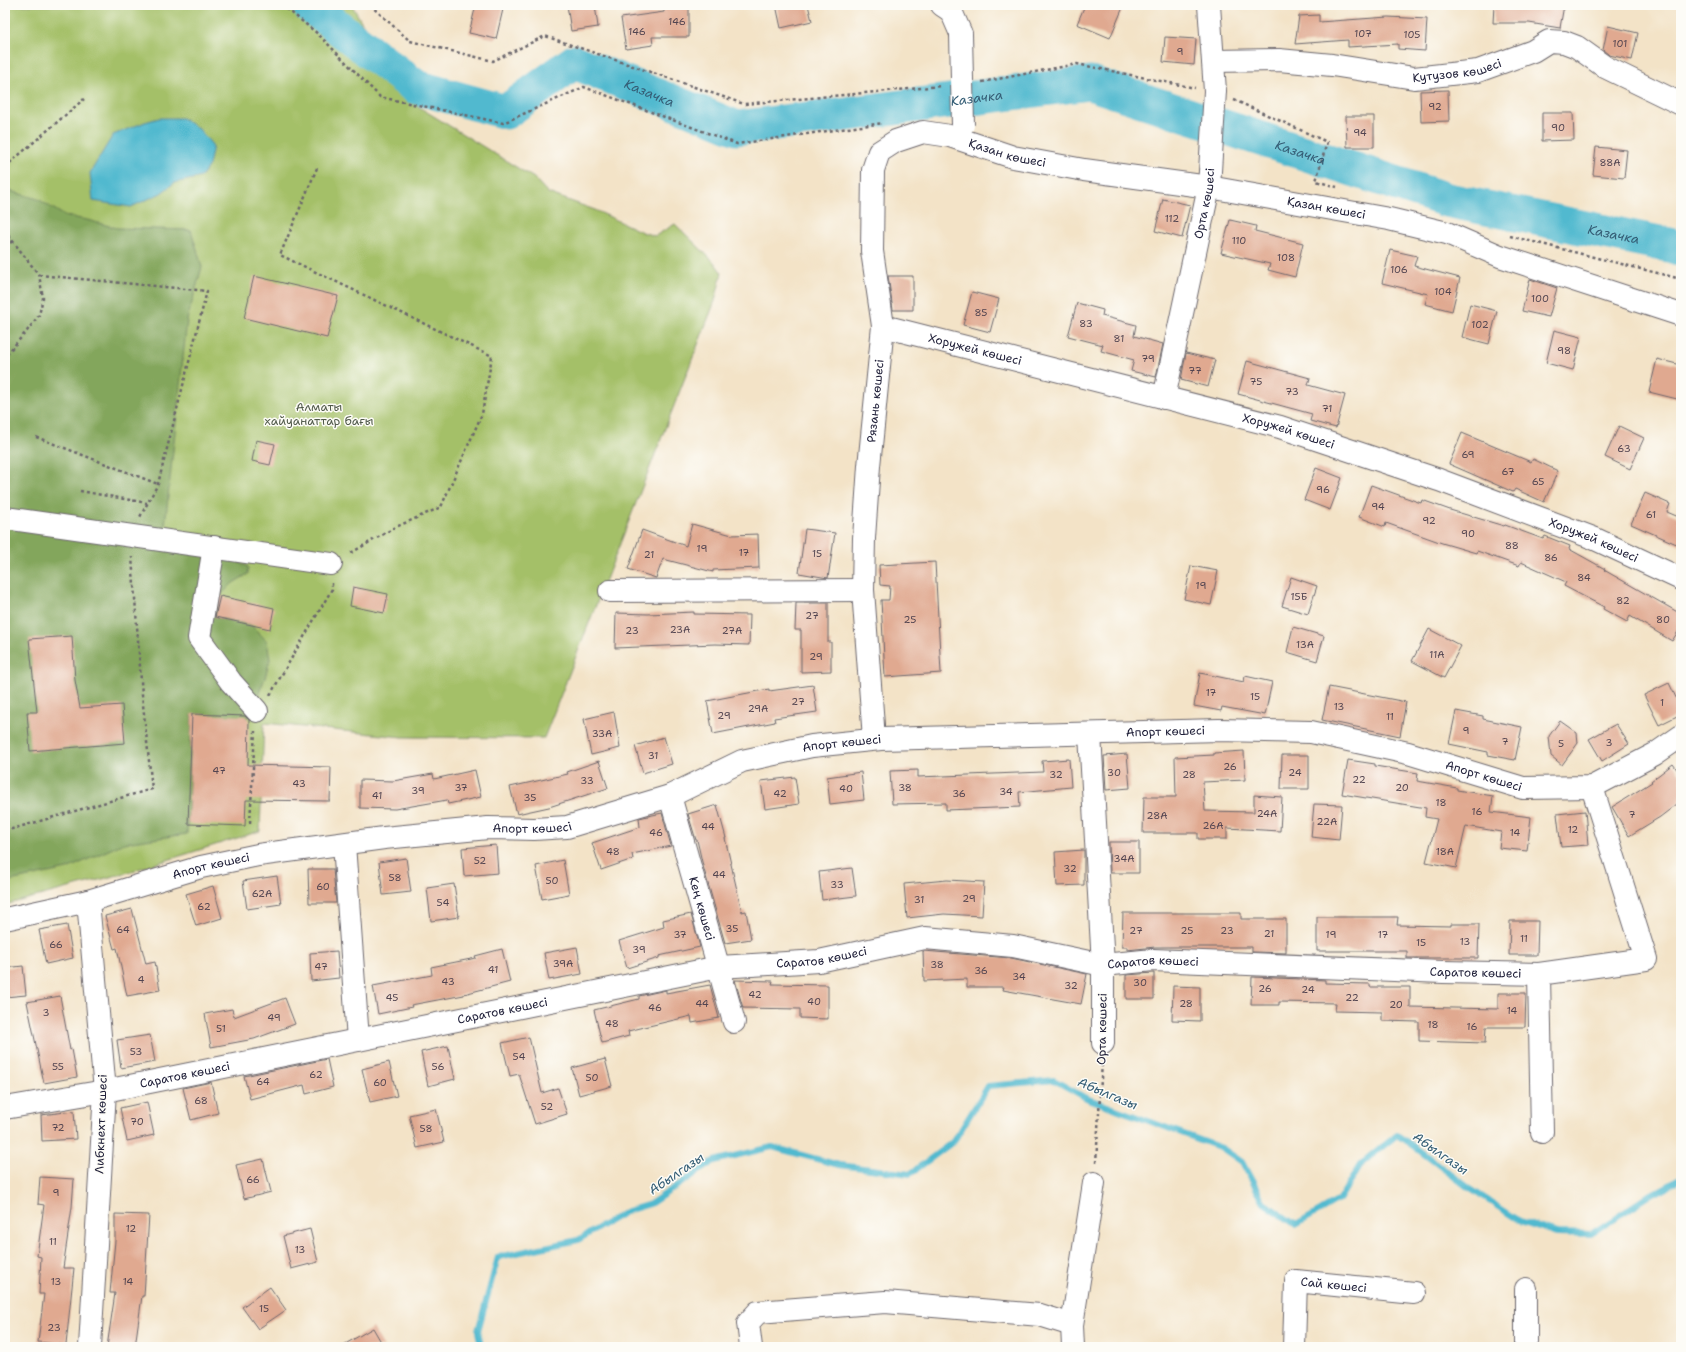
<svg xmlns="http://www.w3.org/2000/svg" width="1686" height="1352" font-family="'Shantell Sans',sans-serif">
<style>
.green{fill:#a4c067;stroke:#637151}
.forest{fill:#83a65c;stroke:#52644c}
.water{fill:#51b9cf;stroke:#3a6e85}
.lines{fill:none;stroke-linecap:round;stroke-linejoin:round}
.stream{stroke:#51b9cf;stroke-width:6}
.river{stroke:#51b9cf;stroke-width:35}
.building{fill:#e0a990}
.minor-casing{stroke:#6b666c;stroke-width:24}
.path{stroke:#6b666c;stroke-width:2.5;stroke-dasharray:3 3;stroke-linecap:butt}
.minor{stroke:#fff;stroke-width:22}
.minor-bridge-casing{stroke:#6b666c;stroke-width:24;stroke-linecap:butt}
.minor-bridge{stroke:#fff;stroke-width:22}
.labels{text-anchor:middle;stroke-width:3;stroke-linejoin:round;paint-order:stroke}
.number-label{font-size:10px;fill:#524450}
.street-label{font-size:12px;fill:#22223b;stroke:#fdfcf7}
.park-label{font-size:12px;fill:#50594a;stroke:#fdfcf7}
.water-label{font-size:13px;font-style:italic;fill:#355e76;stroke:#fdfcf7}
</style>
<rect width="100%" height="100%" fill="#fdfcf7"/>
<filter id="ink" filterUnits="userSpaceOnUse"><feTurbulence type="fractalNoise" baseFrequency=".025" numOctaves="2"/><feDisplacementMap in="SourceGraphic" scale="8" xChannelSelector="R" yChannelSelector="G"/><feConvolveMatrix kernelMatrix="1 2 1 2 8 2 1 2 1" color-interpolation-filters="sRGB"/></filter>
<filter id="wash" filterUnits="userSpaceOnUse"><feTurbulence type="fractalNoise" baseFrequency=".012" numOctaves="4" result="noise"/><feDisplacementMap in="SourceGraphic" scale="16" xChannelSelector="R" yChannelSelector="G"/><feGaussianBlur stdDeviation="0.9" result="paint"/><feColorMatrix in="noise" values="0 0 0 0 0 0 0 0 0 0 0 0 0 0 0 0 0 1.4 0 .05"/><feComposite in="paint" operator="in"/></filter>
<g filter="url(#wash)">
<rect width="100%" height="100%" fill="#f3e3c7"/>
<path class="green" d="M5,5H352L380,55L379,78L393,91L534,178L548,193L595,210L642,232L655,236L675,224L714,262L722,273L715,301L544,738L402,737L264,723L260,831L129,872L5,905Z"/>
<path class="forest" d="M5,191H10L38,199L65,216L87,220L117,228L191,230L202,267L187,320L163,544L233,558L248,567V574L233,583L220,596L215,617L251,625L267,641L270,659L265,678L249,717L192,715L187,834L124,843L67,869L5,882Z"/>
<path class="water" d="M159,118H182L200,130L213,146L209,165L201,177L174,183L161,193L131,207L93,201L90,173L113,135L145,122Z"/>
<g class="lines">
<path class="stream" d="M481,1347L478,1331L498,1257L578,1240L627,1211L650,1204L714,1161L772,1147L839,1165L910,1174L954,1141L988,1086L1054,1080L1086,1098L1222,1148L1242,1162L1264,1203L1296,1225L1339,1200L1360,1165L1397,1135L1416,1148L1469,1188L1520,1221L1557,1233L1591,1234L1649,1196L1681,1179"/>
<path class="river" id="s1" d="M309,5L416,87L506,112L574,62L737,128L1090,83L1447,200L1669,245L1681,249"/>
</g>
<g id="blocks">
<path class="building" d="M476,5H504L496,39L469,33Z
M567,5H595L598,27L571,31Z
M664,5H689V37H652L653,45L626,49L621,18L664,12Z
M776,5H808L812,21L781,28Z
M1085,5H1124L1110,38L1077,24Z
M1494,5H1564L1560,28L1529,23H1493Z
M1319,15V22L1388,17L1427,19L1425,51L1398,49V44L1348,47V40L1295,44L1299,16Z
M1608,26L1638,33L1632,60L1609,55L1603,50Z
M1165,37L1196,39L1194,65L1163,62Z
M1448,90L1449,121L1421,122L1420,91Z
M1542,113H1573L1574,140L1542,141Z
M1346,116H1374V147H1347Z
M1596,147L1627,150L1624,178L1593,175Z
M1163,199L1190,205L1182,238L1155,231Z
M1230,220L1256,226L1255,231L1303,243L1295,277L1268,270L1270,264L1221,253Z
M1390,250L1417,256L1414,266L1460,278L1452,311L1425,304L1428,294L1382,283Z
M254,276L338,296L327,338L244,318Z
M888,276H913V310H893Z
M1530,279L1557,288L1549,317L1522,311Z
M972,292L999,299L990,332L963,325Z
M1077,303L1103,310L1102,316L1136,325L1134,336L1163,344L1156,377L1131,371L1134,360L1101,351L1103,345L1068,336Z
M1470,304L1497,311L1489,344L1462,337Z
M1554,330L1581,337L1573,370L1546,363Z
M1186,353L1215,360L1208,387L1181,380Z
M1657,359L1681,365V400L1649,392Z
M1247,361L1310,378L1308,385L1345,395L1336,428L1310,421L1312,414L1238,394Z
M1619,426L1644,438L1630,469L1605,457Z
M1462,433L1531,462L1533,459L1558,471L1544,502L1515,489L1513,492L1449,464Z
M256,440L275,444L270,465L252,461Z
M1316,468L1342,478L1330,510L1304,500Z
M1371,485L1421,503L1422,500L1450,510L1504,526L1505,525L1543,539L1545,536L1570,546L1569,549L1605,569L1604,570L1681,614V627L1672,641L1630,616L1627,622L1603,609L1604,607L1564,586L1566,582L1521,562L1519,566L1477,551L1476,553L1442,543L1386,523L1385,527L1359,517Z
M1645,493L1670,504L1667,512L1681,518V546L1631,524Z
M692,524L732,535L758,534L759,568L713,570V572L663,559L656,578L628,569L642,530L686,546Z
M805,529L835,533L828,578L799,573Z
M935,562L941,673L885,677L881,600H889L890,586L880,585L879,565Z
M1191,566L1218,571L1211,605L1184,599Z
M1291,577L1317,586L1308,614L1282,606Z
M353,587L388,594L384,613L350,606Z
M220,596L274,608L270,629L215,617Z
M796,603H828V642H831V671L801,672V630H795Z
M694,612V614L750,615L749,645L715,644L615,648L616,613L648,614Z
M1293,627L1324,636L1317,661L1287,652Z
M1429,629L1461,646L1444,678L1412,661Z
M72,636L75,680L80,708L122,705L125,743L30,751L27,712H37L29,639Z
M1200,673L1244,682L1245,676L1272,682L1265,715L1222,707L1221,711L1194,706Z
M1669,683L1681,708V714L1659,725L1644,695Z
M813,685L817,712L774,718L775,722L713,734L707,701L769,689V691Z
M1329,687L1406,702L1400,736L1322,720Z
M1456,711L1483,716V719L1522,727L1515,760L1488,755V752L1449,744Z
M614,712L620,748L591,755L584,719Z
M192,714L245,716L249,720L248,765L331,767L330,801L246,800L245,826L188,824Z
M1560,721L1577,733L1578,743L1562,765L1551,756L1549,736Z
M1616,724L1629,744L1602,761L1589,739Z
M664,737L672,764L643,773L635,746Z
M1244,751L1245,780L1203,782L1205,811L1254,812V795L1282,797L1280,831L1227,828V839H1198V833H1143L1144,797H1176L1175,757L1214,755V753Z
M1127,754L1130,788L1106,790L1104,756Z
M1282,755H1309V789H1281Z
M1069,759L1071,787L1019,792L1020,807L946,810V803L892,804L890,771L918,770V777L1043,772L1042,761Z
M1348,760L1375,764V766L1418,773L1417,781L1457,788V790L1493,796L1491,812L1531,817L1527,851L1499,848L1501,832L1466,826L1456,868L1426,862L1437,819L1425,817L1426,808L1342,794Z
M599,761L608,788L549,807L517,814L510,787L568,774L567,772Z
M1673,764L1681,775V801L1660,817L1629,836L1612,807L1652,782L1651,781Z
M475,770L481,797L448,804L447,800L395,809L360,808V780L393,781L433,774L434,779Z
M861,772L864,800L830,804L827,777Z
M795,777L799,804L765,809L761,781Z
M1314,804L1342,805L1339,840L1311,837Z
M717,805L726,838H725L742,912L746,911L751,939L725,943L703,866L697,840H696L688,814Z
M1585,811L1588,845L1561,847L1557,814Z
M662,813L671,846L632,854L633,859L601,870L592,843L640,827L639,818Z
M1109,842H1139V873H1110Z
M496,845L498,873L464,876L462,848Z
M1084,850V885L1057,886L1055,852Z
M406,858L411,892L383,895L379,862Z
M563,860L569,894L542,899L536,866Z
M852,868L856,896L822,900L819,872Z
M308,869H333L336,903H309Z
M277,876L281,904L247,909L243,881Z
M947,880L984,882L982,916L944,914L907,918L904,884Z
M454,884L459,917L431,921L427,888Z
M213,886L222,918L196,926L186,894Z
M132,909L146,964L155,962L160,990L127,996L117,948L114,949L105,916Z
M1123,913H1241V919H1286V953L1252,952V947H1155L1127,950V947H1122Z
M691,914L700,947L659,956V958L627,968L619,941L664,927L663,920Z
M1317,917H1398L1397,925L1451,926V924H1479L1478,958H1407V951H1317Z
M1510,921H1538L1537,955H1509Z
M67,925L73,958L46,964L39,930Z
M577,947L582,974L549,980L544,953Z
M502,949L510,982L464,994V995L411,1005L412,1007L378,1014L373,986L432,975L431,967L476,958L475,956Z
M337,951L339,978L311,981L310,953Z
M923,951L1011,958L1087,974L1081,1004L1003,990L1004,987H967V979L924,981Z
M23,966L26,995L5,997V968Z
M1154,973V999H1126V975Z
M1252,977L1325,980V983L1370,984V987H1410V1007L1498,1009V993H1526L1525,1027H1486L1485,1043L1419,1041V1022L1382,1021V1012L1335,1011L1336,1003L1279,1002V1005H1251Z
M735,980L773,981L772,984L828,985V1019L800,1018V1009L743,1008Z
M710,985L719,1018L692,1023L691,1016L628,1031L629,1036L602,1043L594,1010L639,999V996L666,990V993Z
M1173,986L1200,987V1021L1172,1020Z
M60,996L70,1050L72,1049L77,1077L44,1083L27,1002Z
M285,998L295,1024L254,1039L211,1047L205,1014L232,1009L234,1017Z
M150,1035L155,1062L121,1068L117,1040Z
M529,1037L542,1093L558,1088L567,1114L535,1124L519,1074L510,1076L502,1043Z
M448,1046L455,1079L428,1086L421,1052Z
M327,1059L333,1087L306,1094L304,1085L250,1099L244,1076Z
M605,1059L612,1086L579,1095L572,1068Z
M389,1062L397,1096L370,1102L362,1069Z
M211,1082L218,1113L191,1120L183,1088Z
M147,1102L154,1135L127,1141L120,1108Z
M436,1109L444,1142L417,1148L409,1115Z
M74,1111L76,1139L42,1141L41,1115Z
M263,1159L271,1192L244,1199L236,1165Z
M40,1177L74,1179L72,1207L63,1268H74L66,1345L38,1342L44,1294H39L41,1257L37,1256L44,1205L38,1204Z
M115,1214L149,1215L144,1296H142L135,1347H107L115,1293H110L115,1241Z
M310,1229L318,1262L291,1269L283,1236Z
M270,1287L286,1310L258,1329L242,1307Z
M373,1328L384,1347H340Z"/>
</g>
</g>
<g filter="url(#ink)">
<use href="#blocks" fill-opacity="0" stroke="#6b666c" stroke-width="1"/>
<g class="lines">
<g class="minor-casing">
<g id="minor">
<path d="M942,5L951,11L961,34"/>
<path id="s2" d="M1213,61L1279,60L1332,65L1414,78L1478,71L1533,51L1549,41L1564,42L1577,47L1605,67L1681,104"/>
<path id="s3" d="M883,326L1280,427L1439,480L1593,538L1681,579"/>
<path id="s4" d="M1164,398L1209,187L1215,91L1209,5"/>
<path d="M5,518L331,564"/>
<path d="M214,547L199,638L231,682L257,711"/>
<path d="M610,591L863,590"/>
<path d="M1090,734L1103,965V1043"/>
<path id="s5" d="M874,739L863,590L864,538L869,466L883,326L872,251L873,170L879,152L896,141L923,132L950,136L1013,157L1084,170L1209,187L1389,219L1447,233L1500,256L1681,315"/>
<path id="s6" d="M670,796L734,1022"/>
<path d="M344,844L358,1040"/>
<path d="M88,901L105,1091L90,1347"/>
<path id="s7" d="M5,919L88,901L201,867L258,855L384,838L488,828L534,829L567,827L670,796L742,761L812,746L881,739L1219,730L1311,732L1408,753L1523,788L1592,787L1655,754L1681,736"/>
<path d="M1539,974L1542,1132"/>
<path id="s8" d="M5,1108L105,1091L719,967L819,961L925,938L1013,946L1103,965L1153,960L1443,972L1539,974L1646,959L1592,787"/>
<path d="M1526,1289V1347"/>
<path d="M751,1347L748,1323L758,1312L885,1302L1040,1315L1072,1325"/>
<path d="M1073,1347L1072,1325L1094,1183"/>
<path id="s9" d="M1294,1347L1296,1281L1414,1293"/>
</g>
</g>
<path class="path" d="M282,5L318,34L380,97L503,123L584,87L737,144L883,123
M370,5L410,41L493,61L545,36L744,104L942,86
M982,82L1077,64L1195,88
M1234,100L1327,142L1316,181L1337,187
M5,167L84,99
M317,168L280,255L492,356L482,414L441,507L396,527L349,554
M5,231L39,275L43,298L39,315L27,331L5,356
M1510,236L1681,279
M5,246L13,241
M39,275L207,291L158,484L140,517
M36,437L158,484
M80,491L147,503
M270,695L332,589V583
M250,823L255,731
M5,831L152,789L142,695L132,557
M1096,1163L1102,1062"/>
<use href="#minor" class="minor"/>
<g class="minor-bridge-casing">
<path id="minor-bridge" d="M961,34L963,125"/>
</g>
<use href="#minor-bridge" class="minor-bridge"/>
</g>
</g>
<g class="labels">
<g class="number-label">
<text x="677" y="25">146</text>
<text x="637" y="35">146</text>
<text x="1363" y="37">107</text>
<text x="1412" y="38">105</text>
<text x="1620" y="47">101</text>
<text x="1180" y="55">9</text>
<text x="1435" y="110">92</text>
<text x="1558" y="131">90</text>
<text x="1360" y="136">94</text>
<text x="1610" y="166">88А</text>
<text x="1172" y="222">112</text>
<text x="1239" y="244">110</text>
<text x="1286" y="261">108</text>
<text x="1399" y="273">106</text>
<text x="1443" y="295">104</text>
<text x="1540" y="302">100</text>
<text x="981" y="316">85</text>
<text x="1086" y="327">83</text>
<text x="1480" y="328">102</text>
<text x="1119" y="342">81</text>
<text x="1564" y="354">98</text>
<text x="1148" y="362">79</text>
<text x="1195" y="374">77</text>
<text x="1256" y="385">75</text>
<text x="1292" y="395">73</text>
<text x="1327" y="412">71</text>
<text x="1624" y="452">63</text>
<text x="1468" y="458">69</text>
<text x="1508" y="475">67</text>
<text x="1538" y="485">65</text>
<text x="1323" y="493">96</text>
<text x="1378" y="510">94</text>
<text x="1651" y="518">61</text>
<text x="1429" y="524">92</text>
<text x="1468" y="537">90</text>
<text x="1512" y="549">88</text>
<text x="702" y="552">19</text>
<text x="744" y="556">17</text>
<text x="817" y="557">15</text>
<text x="649" y="558">21</text>
<text x="1551" y="561">86</text>
<text x="1584" y="581">84</text>
<text x="1201" y="589">19</text>
<text x="1299" y="600">15Б</text>
<text x="1623" y="604">82</text>
<text x="812" y="619">27</text>
<text x="910" y="623">25</text>
<text x="1663" y="623">80</text>
<text x="680" y="633">23А</text>
<text x="632" y="634">23</text>
<text x="732" y="634">27А</text>
<text x="1305" y="648">13А</text>
<text x="1437" y="658">11А</text>
<text x="816" y="660">29</text>
<text x="1211" y="696">17</text>
<text x="1255" y="700">15</text>
<text x="798" y="705">27</text>
<text x="1662" y="706">1</text>
<text x="1339" y="710">13</text>
<text x="758" y="712">29А</text>
<text x="724" y="719">29</text>
<text x="1390" y="720">11</text>
<text x="1466" y="734">9</text>
<text x="602" y="737">33А</text>
<text x="1505" y="745">7</text>
<text x="1609" y="746">3</text>
<text x="1561" y="747">5</text>
<text x="653" y="759">31</text>
<text x="1230" y="770">26</text>
<text x="219" y="774">47</text>
<text x="1114" y="776">30</text>
<text x="1295" y="776">24</text>
<text x="1056" y="778">32</text>
<text x="1189" y="778">28</text>
<text x="1359" y="783">22</text>
<text x="587" y="784">33</text>
<text x="299" y="787">43</text>
<text x="461" y="791">37</text>
<text x="905" y="791">38</text>
<text x="1402" y="791">20</text>
<text x="846" y="792">40</text>
<text x="418" y="794">39</text>
<text x="1006" y="795">34</text>
<text x="780" y="797">42</text>
<text x="959" y="797">36</text>
<text x="377" y="799">41</text>
<text x="530" y="801">35</text>
<text x="1441" y="806">18</text>
<text x="1477" y="815">16</text>
<text x="1267" y="817">24А</text>
<text x="1632" y="818">7</text>
<text x="1157" y="819">28А</text>
<text x="1327" y="825">22А</text>
<text x="1213" y="829">26А</text>
<text x="708" y="830">44</text>
<text x="1573" y="833">12</text>
<text x="656" y="836">46</text>
<text x="1515" y="836">14</text>
<text x="613" y="855">48</text>
<text x="1445" y="855">18А</text>
<text x="1124" y="862">34А</text>
<text x="480" y="864">52</text>
<text x="1070" y="872">32</text>
<text x="719" y="878">44</text>
<text x="395" y="881">58</text>
<text x="552" y="884">50</text>
<text x="837" y="888">33</text>
<text x="323" y="890">60</text>
<text x="262" y="897">62А</text>
<text x="969" y="902">29</text>
<text x="919" y="903">31</text>
<text x="443" y="906">54</text>
<text x="204" y="910">62</text>
<text x="732" y="932">35</text>
<text x="123" y="933">64</text>
<text x="1136" y="934">27</text>
<text x="1187" y="934">25</text>
<text x="1227" y="934">23</text>
<text x="1269" y="937">21</text>
<text x="680" y="938">37</text>
<text x="1331" y="938">19</text>
<text x="1383" y="938">17</text>
<text x="1524" y="942">11</text>
<text x="1465" y="945">13</text>
<text x="1421" y="946">15</text>
<text x="56" y="948">66</text>
<text x="639" y="953">39</text>
<text x="563" y="967">39А</text>
<text x="937" y="968">38</text>
<text x="321" y="970">47</text>
<text x="493" y="973">41</text>
<text x="981" y="974">36</text>
<text x="1019" y="980">34</text>
<text x="141" y="983">4</text>
<text x="448" y="985">43</text>
<text x="1140" y="986">30</text>
<text x="1071" y="989">32</text>
<text x="1265" y="992">26</text>
<text x="1308" y="993">24</text>
<text x="755" y="998">42</text>
<text x="392" y="1001">45</text>
<text x="1352" y="1001">22</text>
<text x="814" y="1005">40</text>
<text x="702" y="1007">44</text>
<text x="1186" y="1007">28</text>
<text x="1396" y="1008">20</text>
<text x="655" y="1011">46</text>
<text x="1512" y="1014">14</text>
<text x="46" y="1016">3</text>
<text x="274" y="1021">49</text>
<text x="612" y="1027">48</text>
<text x="1433" y="1028">18</text>
<text x="1472" y="1030">16</text>
<text x="221" y="1032">51</text>
<text x="136" y="1055">53</text>
<text x="519" y="1060">54</text>
<text x="58" y="1070">55</text>
<text x="438" y="1070">56</text>
<text x="316" y="1078">62</text>
<text x="592" y="1081">50</text>
<text x="263" y="1085">64</text>
<text x="380" y="1086">60</text>
<text x="201" y="1104">68</text>
<text x="547" y="1110">52</text>
<text x="137" y="1125">70</text>
<text x="58" y="1131">72</text>
<text x="426" y="1132">58</text>
<text x="253" y="1183">66</text>
<text x="56" y="1196">9</text>
<text x="131" y="1232">12</text>
<text x="53" y="1245">11</text>
<text x="300" y="1253">13</text>
<text x="56" y="1285">13</text>
<text x="128" y="1285">14</text>
<text x="264" y="1312">15</text>
<text x="54" y="1331">23</text>
</g>
<g class="street-label">
<text dy="4" stroke="none"><textPath href="#s2" startOffset="246">Кутузов көшесі</textPath></text>
<text dy="4" stroke="none"><textPath href="#s5" startOffset="726">Қазан көшесі</textPath></text>
<text dy="4" stroke="none"><textPath href="#s4" startOffset="199">Орта көшесі</textPath></text>
<text dy="4" stroke="none"><textPath href="#s5" startOffset="1050">Қазан көшесі</textPath></text>
<text dy="4" stroke="none"><textPath href="#s3" startOffset="95">Хоружей көшесі</textPath></text>
<text dy="4" stroke="none"><textPath href="#s5" startOffset="339">Рязань көшесі</textPath></text>
<text dy="4" stroke="none"><textPath href="#s3" startOffset="419">Хоружей көшесі</textPath></text>
<text dy="4" stroke="none"><textPath href="#s3" startOffset="743">Хоружей көшесі</textPath></text>
<text dy="4" stroke="none"><textPath href="#s7" startOffset="1185">Апорт көшесі</textPath></text>
<text dy="4" stroke="none"><textPath href="#s7" startOffset="861">Апорт көшесі</textPath></text>
<text dy="4" stroke="none"><textPath href="#s7" startOffset="1509">Апорт көшесі</textPath></text>
<text dy="4" stroke="none"><textPath href="#s7" startOffset="537">Апорт көшесі</textPath></text>
<text dy="4" stroke="none"><textPath href="#s7" startOffset="213">Апорт көшесі</textPath></text>
<text dy="4" stroke="none"><textPath href="#s6" startOffset="117">Кең көшесі</textPath></text>
<text dy="4" stroke="none"><textPath href="#s8" startOffset="831">Саратов көшесі</textPath></text>
<text dy="4" stroke="none"><textPath href="#s8" startOffset="1167">Саратов көшесі</textPath></text>
<text dy="4" stroke="none"><textPath href="#s8" startOffset="1490">Саратов көшесі</textPath></text>
<text dy="4" stroke="none"><textPath href="#s8" startOffset="507">Саратов көшесі</textPath></text>
<text transform="translate(1102 1029) rotate(-89)" y="4">Орта көшесі</text>
<text dy="4" stroke="none"><textPath href="#s8" startOffset="183">Саратов көшесі</textPath></text>
<text transform="translate(101 1124) rotate(-88)" y="4">Либкнехт көшесі</text>
<text dy="4" stroke="none"><textPath href="#s9" startOffset="104">Сай көшесі</textPath></text>
</g>
<g class="park-label">
<text x="319" y="411">Алматы<tspan x="319" dy="14">хайуанаттар бағы</tspan></text>
</g>
<g class="water-label">
<text dy="5" stroke="none"><textPath href="#s1" startOffset="394">Казачка</textPath></text>
<text dy="5" stroke="none"><textPath href="#s1" startOffset="730">Казачка</textPath></text>
<text dy="5" stroke="none"><textPath href="#s1" startOffset="1066">Казачка</textPath></text>
<text dy="5" stroke="none"><textPath href="#s1" startOffset="1390">Казачка</textPath></text>
<text transform="translate(1108 1093) rotate(23)" y="5">Абылгазы</text>
<text transform="translate(1441 1153) rotate(35)" y="5">Абылгазы</text>
<text transform="translate(676 1173) rotate(-34)" y="5">Абылгазы</text>
</g>
</g>
<rect width="1686" height="1352" fill="none" stroke="#fdfcf7" stroke-width="20"/>
</svg>
